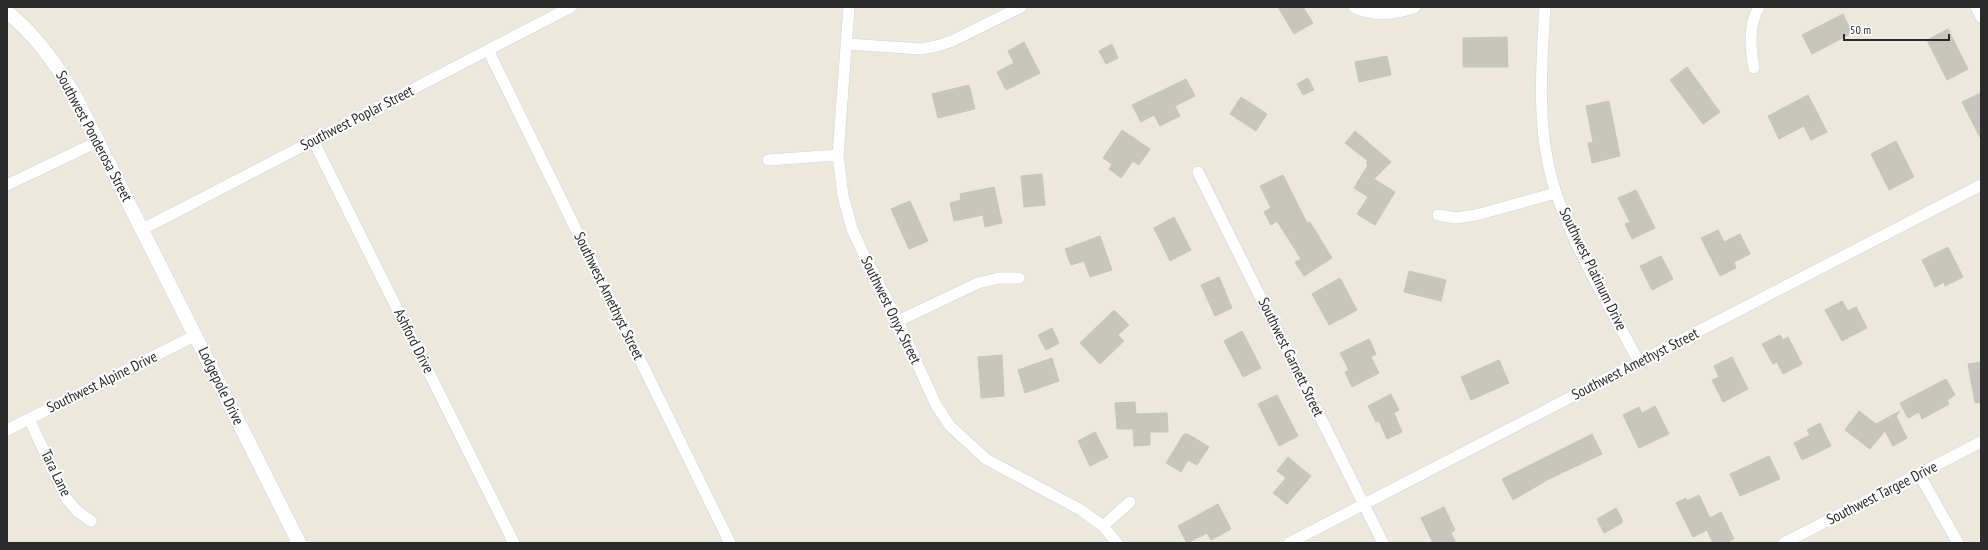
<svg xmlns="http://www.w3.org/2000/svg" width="1988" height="550" font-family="'PT Sans Narrow',sans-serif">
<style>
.building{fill:#c8c5bc;stroke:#c8c5b6}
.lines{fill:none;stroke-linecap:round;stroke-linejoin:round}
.minor-casing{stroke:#d1d2e3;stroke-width:12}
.tertiary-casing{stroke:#d1d2e3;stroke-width:15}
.minor{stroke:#fff;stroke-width:11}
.tertiary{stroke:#fff;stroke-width:14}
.labels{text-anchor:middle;stroke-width:4;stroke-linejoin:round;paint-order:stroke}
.street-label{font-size:15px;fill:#2a2a2a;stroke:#fff}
</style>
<rect width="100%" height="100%" fill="#ede8dc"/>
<path class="building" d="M1278,7H1303L1313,23L1294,34Z
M1843,14L1852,33L1812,54L1802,35Z
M1948,29L1968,69L1947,80L1927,40Z
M1507,37L1508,67H1463V38Z
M1024,42L1040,73L1006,90L997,72L1014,63L1008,51Z
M1112,44L1118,58L1106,64L1099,51Z
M1387,56L1391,75L1359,82L1355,62Z
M1687,67L1720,112L1703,124L1670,80Z
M1308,78L1314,90L1303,95L1297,84Z
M1186,79L1195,96L1175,106L1180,116L1160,126L1154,115L1141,122L1132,105Z
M969,85L975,109L938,118L932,94Z
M1981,93V139L1962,102Z
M1808,95L1827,132L1811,140L1804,126L1779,139L1768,116Z
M1241,97L1267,114L1256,131L1230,114Z
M1609,101L1620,156L1592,163L1588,143L1593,142L1586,106Z
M1122,130L1150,149L1139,165L1133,161L1121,178L1109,169L1112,164L1103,158Z
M1355,131L1391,162L1374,179L1395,192L1375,225L1357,214L1368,197L1354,188L1368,165L1366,163L1368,161L1345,143Z
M1896,141L1914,177L1889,190L1871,154Z
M1042,174L1045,205L1024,207L1021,176Z
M1283,175L1307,223L1310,222L1332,258L1304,276L1295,262L1301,259L1277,221L1271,225L1264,212L1271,208L1260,186Z
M994,187L1002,223L985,227L983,215L954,221L950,203L961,200L960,194Z
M1636,190L1655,228L1632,239L1625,224L1630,222L1618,198Z
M910,201L928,241L909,249L891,209Z
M1174,217L1191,250L1170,261L1154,228Z
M1718,230L1724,242L1740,234L1750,254L1734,262L1736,268L1720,276L1701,238Z
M1100,236L1112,270L1090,277L1084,261L1071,265L1065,249Z
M1948,247L1963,277L1945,286L1944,282L1935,287L1922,260Z
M1661,256L1673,279L1652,290L1640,266Z
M1409,271L1446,280L1441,301L1404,292Z
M1219,277L1232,308L1215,316L1201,285Z
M1340,278L1357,310L1329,325L1312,294Z
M1842,301L1848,311L1856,307L1867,328L1842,341L1825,310Z
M1114,310L1129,325L1118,335L1124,341L1100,364L1080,343Z
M1052,328L1059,343L1046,350L1038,335Z
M1242,331L1261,368L1243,377L1224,341Z
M1780,335L1783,340L1788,337L1802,364L1783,374L1777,362L1773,364L1762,344Z
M1369,339L1376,354L1371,357L1379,373L1352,387L1345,372L1349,370L1340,353Z
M1002,355L1004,396L981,398L978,357Z
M1732,357L1748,389L1723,402L1712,380L1719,377L1714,366Z
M1052,358L1059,381L1025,393L1018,370Z
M1499,360L1509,383L1471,400L1461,377Z
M1981,362V402L1975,403L1968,364Z
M1946,379L1955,395L1947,400L1949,404L1922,419L1919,412L1908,418L1900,403Z
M1391,394L1399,410L1394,413L1402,432L1387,439L1379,421L1376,422L1368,406Z
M1277,395L1298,436L1279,446L1258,404Z
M1135,402L1136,414L1167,413L1168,432H1150V445L1134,446L1133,429H1117L1115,403Z
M1655,406L1669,434L1639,448L1623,415L1639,407L1642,413Z
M1859,411L1876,424L1900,411L1896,416L1907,438L1893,446L1885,431L1870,449L1845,430Z
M1820,423L1831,446L1802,460L1794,443L1810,435L1807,430Z
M1095,432L1108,457L1090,466L1078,441Z
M1184,434H1188L1209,447L1197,465L1188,460L1181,472L1166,463Z
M1592,434L1602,454L1549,479L1513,500L1502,479Z
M1769,456L1780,479L1740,496L1730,474Z
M1288,457L1311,476L1287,504L1273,493L1286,478L1277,471Z
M1699,495L1710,518L1721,512L1734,539L1725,543H1713L1707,530L1693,537L1676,503L1686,498L1687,501Z
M1218,504L1231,529L1211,540L1207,533L1187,543L1178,526Z
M1444,507L1455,530L1451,533L1456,543H1433L1421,518Z
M1616,508L1622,519V523L1604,533L1597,519Z"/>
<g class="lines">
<g class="minor-casing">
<path id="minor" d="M849,7L838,155L843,196L852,229L864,255L898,321L936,405L950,426L986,459L1081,510L1103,526L1117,543
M1354,7C1374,17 1394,15 1415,7
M1545,7C1541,69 1536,133 1556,193C1576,252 1610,307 1639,362
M1976,7L1981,17
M847,44L921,49L937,46L952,41L1021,7
M488,50L730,543
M1754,68C1750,48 1748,25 1759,7
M313,140L514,543
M768,160L838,155
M1198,172L1383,543
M7,185L99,141
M1438,215L1456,218L1476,215L1556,193
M143,229L571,7
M898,321L978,283L999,278H1019
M29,419L66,498L77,511L91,521
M7,430L196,335
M1919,474L1958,543
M1103,526L1130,502
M1289,543L1981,185
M1784,543L1981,442"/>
</g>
<g class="tertiary-casing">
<path id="tertiary" d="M7,12C35,34 57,65 75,96L299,543"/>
</g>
<use href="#minor" class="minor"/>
<use href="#tertiary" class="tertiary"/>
</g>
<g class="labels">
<g class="street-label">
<text transform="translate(357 118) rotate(-27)" y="5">Southwest Poplar Street</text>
<text transform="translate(94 136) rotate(62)" y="5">Southwest Ponderosa Street</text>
<text transform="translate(1593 269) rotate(64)" y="5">Southwest Platinum Drive</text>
<text transform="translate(609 296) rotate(64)" y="5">Southwest Amethyst Street</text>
<text transform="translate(891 310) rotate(64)" y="5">Southwest Onyx Street</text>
<text transform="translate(414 341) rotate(63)" y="5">Ashford Drive</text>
<text transform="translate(1291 357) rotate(64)" y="5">Southwest Garnett Street</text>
<text transform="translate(1635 364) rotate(-27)" y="5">Southwest Amethyst Street</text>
<text transform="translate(102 382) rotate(-26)" y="5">Southwest Alpine Drive</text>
<text transform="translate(221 386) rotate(64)" y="5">Lodgepole Drive</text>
<text transform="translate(56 473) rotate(64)" y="5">Tara Lane</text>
<text transform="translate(1882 493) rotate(-27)" y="5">Southwest Targee Drive</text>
</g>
</g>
<rect width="1988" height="550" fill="none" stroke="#2a2a2a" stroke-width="16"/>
<path d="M1844 34v6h105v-6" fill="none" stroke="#2a2a2a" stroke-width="2"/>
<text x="1850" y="34" font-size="12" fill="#2a2a2a" stroke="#ffffff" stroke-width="3" paint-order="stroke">50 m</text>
</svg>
